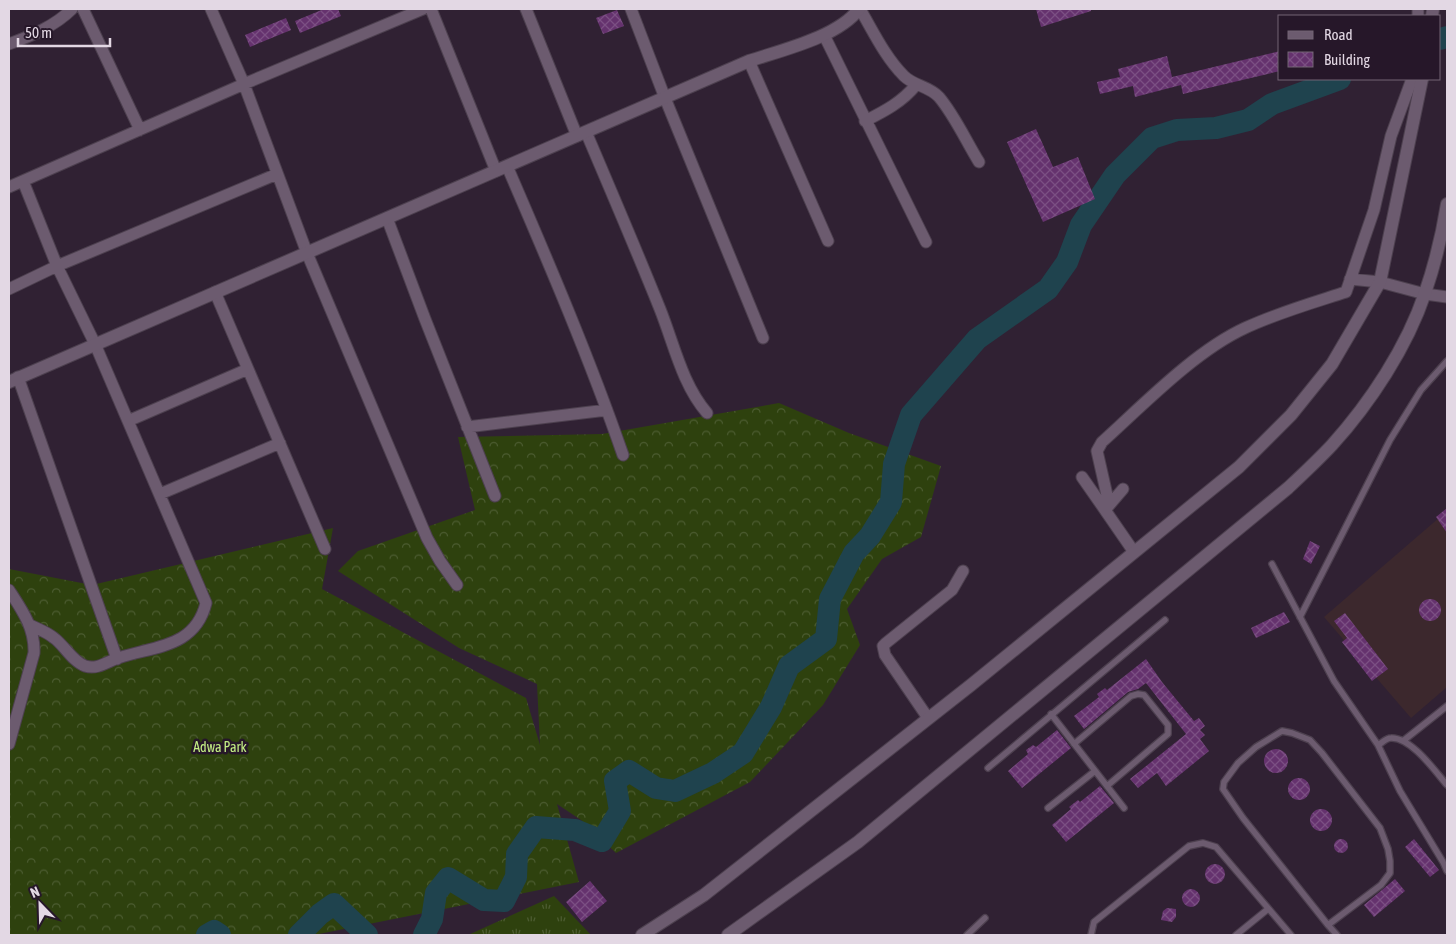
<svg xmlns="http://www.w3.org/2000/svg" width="1456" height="944" font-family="'Asap Condensed',sans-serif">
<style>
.industrial{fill:#3c282d}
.grass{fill:url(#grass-tufts)}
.forest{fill:url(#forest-crowns)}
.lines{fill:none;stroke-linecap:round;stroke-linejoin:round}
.river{stroke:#1f434e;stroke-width:22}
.building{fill:url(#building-cross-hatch)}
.lane-casing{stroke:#4d404f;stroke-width:8}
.street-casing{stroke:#4d404f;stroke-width:13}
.secondary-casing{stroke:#4d404f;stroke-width:14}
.lane{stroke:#6c5b6f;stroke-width:5.5}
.street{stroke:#6c5b6f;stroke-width:11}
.secondary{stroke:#6c5b6f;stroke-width:12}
.labels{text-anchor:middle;stroke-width:5;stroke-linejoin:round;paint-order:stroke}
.park-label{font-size:14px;fill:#c3ee84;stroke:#261729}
</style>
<defs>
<pattern id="grass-tufts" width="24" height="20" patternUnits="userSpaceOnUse" patternTransform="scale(1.25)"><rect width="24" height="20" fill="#2e410e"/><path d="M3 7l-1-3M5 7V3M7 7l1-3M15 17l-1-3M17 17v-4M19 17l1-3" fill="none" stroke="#4c5c31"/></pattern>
<pattern id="forest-crowns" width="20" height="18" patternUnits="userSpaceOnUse" patternTransform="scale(1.25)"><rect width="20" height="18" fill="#2e410e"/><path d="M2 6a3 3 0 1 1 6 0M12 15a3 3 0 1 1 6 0" fill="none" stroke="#4c5c31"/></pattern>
<pattern id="building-cross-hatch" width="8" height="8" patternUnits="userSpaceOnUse" patternTransform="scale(1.25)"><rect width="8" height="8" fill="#65326e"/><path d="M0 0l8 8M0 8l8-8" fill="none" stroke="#7b4f83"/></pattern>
</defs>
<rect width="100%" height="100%" fill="#302133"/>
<path class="industrial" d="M1447,511V687L1411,718L1324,617Z"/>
<path class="grass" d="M554,896L591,935H468Z"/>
<path class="forest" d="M779,403L849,433L941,466L921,537L882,559L847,609L860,645L823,705L750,782L616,853L581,820L557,804L579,882L314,935H9V569L92,585L333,528L322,589L526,698L540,745L537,684L459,648L338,571L358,551L475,510L458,437L602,434Z"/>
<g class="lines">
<path class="river" d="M1440,39L1447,37
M207,935L214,931L220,935
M299,935L320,914L334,904L367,935
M424,935L432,919L436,893L448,878L484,900L504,901L516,877L517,854L536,827L575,830L602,841L620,811L615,781L629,771L656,788L675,791L713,773L743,753L771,707L789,666L826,639L830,599L854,553L870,536L891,502L894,464L911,415L977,339L1048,289L1067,262L1081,225L1115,175L1152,138L1177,130L1216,128L1248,120L1272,104L1340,79"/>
</g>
<path class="building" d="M324,9H338L341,16L300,33L295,21Z
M1036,9H1091V11L1041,27Z
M617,10L624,26L603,34L596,18Z
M286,18L291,30L250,47L245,35Z
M1280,51V71L1183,94L1181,85L1135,97L1133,86L1100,94L1097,82L1120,77L1118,69L1167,56L1172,77Z
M1036,129L1053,167L1078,157L1095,199L1043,222L1007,142Z
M1447,508V533L1436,517Z
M1310,541L1320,546L1311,564L1303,559Z
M1419 610a11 11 0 1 1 22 0a11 11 0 1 1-22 0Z
M1284,612L1290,622L1256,638L1251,628Z
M1345,613L1388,669L1372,681L1342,642L1347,638L1334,621Z
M1146,659L1162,682L1194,721L1199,718L1205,726L1200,730L1205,735L1200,739L1209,751L1166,786L1157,773L1138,788L1130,779L1186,734L1146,683L1138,689L1128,692L1084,729L1074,716L1099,697L1097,694L1105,688L1107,690Z
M1057,730L1071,748L1022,788L1008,771L1028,754L1026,750L1033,745L1036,747Z
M1264 761a12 12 0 1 1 24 0a12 12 0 1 1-24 0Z
M1288 789a11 11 0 1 1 22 0a11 11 0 1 1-22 0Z
M1100,786L1114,803L1066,842L1052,825L1071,809L1069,807L1078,800L1080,802Z
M1310 820a11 11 0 1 1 22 0a11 11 0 1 1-22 0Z
M1414,839L1439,870L1430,877L1405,847Z
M1334 846a7 7 0 1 1 14 0a7 7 0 1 1-14 0Z
M1205 874a10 10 0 1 1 20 0a10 10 0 1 1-20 0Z
M1395,879L1405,891L1374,917L1364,905Z
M590,881L607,901L582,922L566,902Z
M1182 898a9 9 0 1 1 18 0a9 9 0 1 1-18 0Z
M1167,908L1176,909V917L1172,922L1161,920L1163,911Z"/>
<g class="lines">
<g class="lane-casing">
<path id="lane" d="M1272,564L1334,681L1378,745L1400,791L1443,862L1447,871
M1300,617L1390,440L1421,390L1447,361
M1051,714L1124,808
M1403,741L1447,706
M1074,744L1131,696L1138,694L1144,695L1168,725V734L1107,786
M1378,745C1382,743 1386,738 1391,738C1411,737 1435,771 1447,785
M988,768L1165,620
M1048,808L1095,771
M1328,925L1381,885L1390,873V861L1388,849L1380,828L1322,753L1310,740L1292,733L1282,731L1256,747L1238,763L1224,782L1223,789L1243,818L1328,925L1337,935
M967,935L985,918
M1091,935L1094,922L1189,846L1203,843L1216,847L1291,935
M1236,935L1268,909"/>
</g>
<g class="street-casing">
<path id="street" d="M83,9L140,130
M211,9L244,84L307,253L427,538L440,561L457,585
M431,9L496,171
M526,9L577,136
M631,9L665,98L763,338
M860,9C873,31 885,57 904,76C914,86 929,86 939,97C955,116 966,141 979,162
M1418,16V9
M824,35L926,242
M9,44C31,36 55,26 72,9
M749,61L828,241
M865,121C885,111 902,102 916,85
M586,132C611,191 636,249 660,309C674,344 682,384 707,413
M507,166C548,261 589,357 623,455
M23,181L57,266L95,344L206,603C195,648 154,646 118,658C107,662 97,670 85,666C73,662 64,645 54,638C47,632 38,629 30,625
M9,187L244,84L423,9
M387,218L425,319L495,496
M1350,279L1380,282L1425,294L1447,297
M9,289L57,266L277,174
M215,292L325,549
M18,377L117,659
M128,421L248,369
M467,427L607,410
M1082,477L1105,510
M1123,489L1105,510L1134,552
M160,494L280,443
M1109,504L1097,451L1102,442C1143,405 1195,351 1245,328C1277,313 1312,303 1346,292L1374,210L1391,136L1412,79
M9,590C22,610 35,628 34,653L9,744
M928,718L885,655L883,646L886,643L952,590L963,571"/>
</g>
<g class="secondary-casing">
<path id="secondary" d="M1432,16L1433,9
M9,382L749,61C782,50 838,37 859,9
M642,935L704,895L971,685L1239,467L1291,415L1332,364L1380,282L1422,79
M728,935L858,842L1288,488C1303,474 1318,460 1332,445C1370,403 1407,347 1425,293C1435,264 1442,235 1447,204"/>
</g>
<use href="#lane" class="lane"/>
<use href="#street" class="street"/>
<use href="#secondary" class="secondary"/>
</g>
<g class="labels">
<g class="park-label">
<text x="220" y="752">Adwa Park</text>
</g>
</g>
<rect width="1456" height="944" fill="none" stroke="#e3d8e4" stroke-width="20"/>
<rect x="1278" y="15" width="162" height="65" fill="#261729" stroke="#726474"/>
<rect x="1288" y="31" width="25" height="8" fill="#6c5b6f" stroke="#726474"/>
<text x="1324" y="40" font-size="15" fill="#e3d8e4">Road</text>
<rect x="1288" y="52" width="25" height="15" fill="url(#building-cross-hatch)" stroke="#726474"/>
<text x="1324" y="65" font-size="15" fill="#e3d8e4">Building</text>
<g transform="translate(40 904) rotate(337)" stroke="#261729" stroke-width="4" paint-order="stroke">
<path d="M0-4L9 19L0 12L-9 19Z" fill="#e3d8e4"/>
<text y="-8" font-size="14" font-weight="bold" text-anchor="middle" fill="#e3d8e4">N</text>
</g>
<path d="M18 38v8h92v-8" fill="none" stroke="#e3d8e4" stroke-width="2.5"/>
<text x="25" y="38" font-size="15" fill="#e3d8e4" stroke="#261729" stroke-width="4" paint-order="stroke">50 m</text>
</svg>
